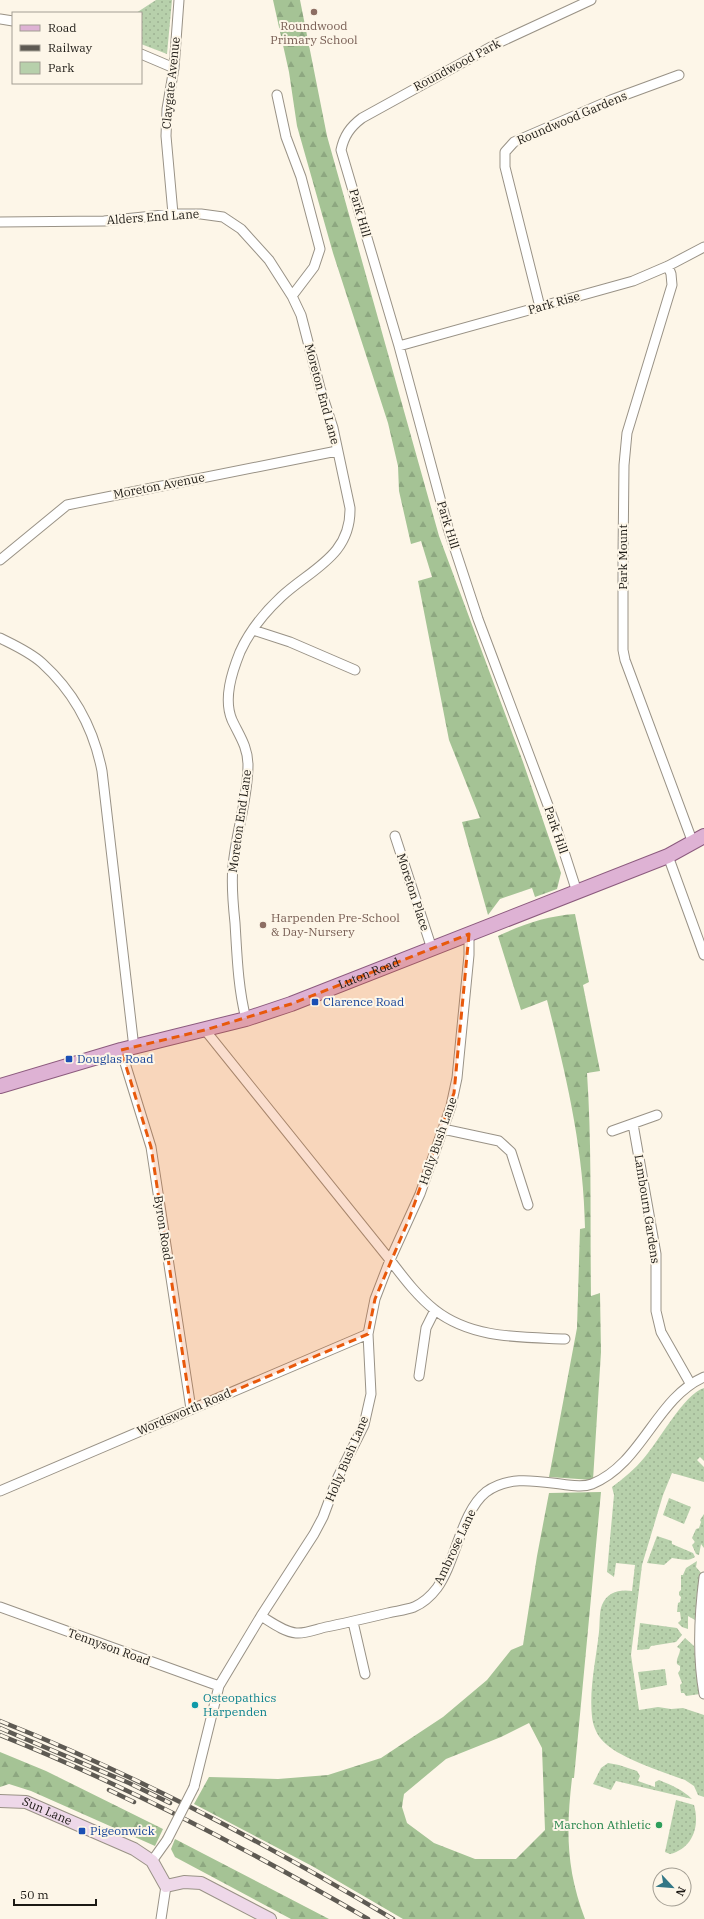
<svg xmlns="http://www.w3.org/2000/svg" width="704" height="1919" font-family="'IBM Plex Serif',serif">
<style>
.green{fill:url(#green-dots)}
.forest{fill:url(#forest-firs);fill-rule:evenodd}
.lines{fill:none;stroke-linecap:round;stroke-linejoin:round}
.street-casing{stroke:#999286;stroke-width:11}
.secondary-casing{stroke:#999286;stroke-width:14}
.primary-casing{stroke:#8c5b7e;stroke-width:16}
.street{stroke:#fff;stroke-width:9}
.secondary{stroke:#eed8e9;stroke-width:12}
.primary{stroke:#deb2d4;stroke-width:14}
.rail-casing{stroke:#5e5a53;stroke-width:4.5}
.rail{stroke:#fdf6e8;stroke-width:3;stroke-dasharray:9;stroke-linecap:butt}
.street-bridge-casing{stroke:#999286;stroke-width:11;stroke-linecap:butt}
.street-bridge{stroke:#fff;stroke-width:9}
.marked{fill:#e8590c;fill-opacity:0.2;stroke:#e8590c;stroke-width:3;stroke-dasharray:8 5;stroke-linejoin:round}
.education-dot{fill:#8d6e63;stroke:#fdf6e8;stroke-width:1.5}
.transit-dot{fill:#1a4fb4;stroke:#fdf6e8;stroke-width:1.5}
.culture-dot{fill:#0f9aa8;stroke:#fdf6e8;stroke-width:1.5}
.leisure-dot{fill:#2e9e5b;stroke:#fdf6e8;stroke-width:1.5}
.labels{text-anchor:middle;stroke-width:4;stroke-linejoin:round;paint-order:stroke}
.education-label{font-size:12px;fill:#785e54;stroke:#fdf6e8}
.street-label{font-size:12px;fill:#1c1914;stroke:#fdf6e8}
.transit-label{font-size:12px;fill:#164399;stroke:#fdf6e8;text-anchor:start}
.culture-label{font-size:12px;fill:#0d838f;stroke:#fdf6e8;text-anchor:start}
.leisure-label{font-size:12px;fill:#27864d;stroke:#fdf6e8;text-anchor:end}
</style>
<defs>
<pattern id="green-dots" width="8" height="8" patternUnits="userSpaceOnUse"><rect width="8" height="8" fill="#b7d0ab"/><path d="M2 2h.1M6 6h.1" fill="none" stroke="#9db292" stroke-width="1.8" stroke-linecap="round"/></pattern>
<pattern id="forest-firs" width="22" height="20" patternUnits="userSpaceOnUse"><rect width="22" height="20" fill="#a5c395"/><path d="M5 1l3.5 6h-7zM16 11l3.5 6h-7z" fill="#8da780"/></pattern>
</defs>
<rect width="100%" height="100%" fill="#fdf6e8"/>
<path class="green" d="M156,0H172L167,54L141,44V13H136Z
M704,1388V1461L700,1457L697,1460L704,1467V1482L672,1473L663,1495L642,1565L631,1655L639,1710L658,1707L671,1709L683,1708L704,1715V1797L698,1795L694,1786L685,1780C663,1772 615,1757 601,1739C596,1733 593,1725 592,1717C589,1689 596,1660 599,1632C600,1624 599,1612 602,1605C607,1592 620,1589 632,1591L635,1565L616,1563L614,1577L607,1572L614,1495L612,1487C624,1478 635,1469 644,1458C659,1441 684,1394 704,1388Z
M669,1498L691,1507L684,1524L663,1515Z
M704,1514V1548L701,1544L699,1555L696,1554L692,1545L695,1542L692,1538L696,1529L699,1528L701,1522L700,1520Z
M657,1536L672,1541V1544L693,1553L695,1557C688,1562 680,1559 672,1558L664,1565L647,1563Z
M697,1561L696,1567L702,1574L697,1592L695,1620L688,1616V1629L682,1627L678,1623L681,1620L680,1612H677L678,1603L680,1602L681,1597L679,1595V1592L681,1590V1575H683L686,1568Z
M640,1623L677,1628L682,1635L676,1642L651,1646L649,1649L637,1650Z
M685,1638L694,1646L700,1694L686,1696L684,1693H681L680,1685L682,1683L678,1673L680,1670V1666L677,1664C676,1658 680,1655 680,1649L677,1647Z
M665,1669L667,1685L641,1690L638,1672Z
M608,1763L619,1765L637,1771L640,1776L638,1781L655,1787V1782L659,1780C671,1785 683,1790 692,1799L616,1781L611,1790L593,1784L601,1768Z
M676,1800L694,1805C700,1826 693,1848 670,1854L665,1852Z"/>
<path class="forest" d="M273,0H300L327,136L439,536L523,762L561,873L557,889L535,897L532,888L500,899L488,915L462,822L480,818L449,740L418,581L432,577L421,541L411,544L399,491L398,466L388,423L333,253L297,126L289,72Z
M575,914L589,982L583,985L600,1071L587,1073C592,1147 590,1221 591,1296L600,1293L601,1352L593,1480L549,1477L577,1328L580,1229L585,1228C584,1150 566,1075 547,1000L521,1010L498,936C524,924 547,916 575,914Z
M601,1492L574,1778H572C566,1830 566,1869 585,1919H403L312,1866L194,1804L209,1777L278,1779L328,1775L381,1758L443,1717L487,1680L511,1650L523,1645L537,1556L549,1493ZM529,1723L542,1748L545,1830L516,1859H475L434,1843L407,1823L402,1807L404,1794L446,1759L501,1737Z
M0,1752L46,1771L163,1829L155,1846L31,1791L9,1784L0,1787Z
M175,1839L329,1919H291L175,1857L171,1849Z"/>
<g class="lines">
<g class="street-casing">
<path id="street" d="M0,19L13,21
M141,54L174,68
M277,95L286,137L301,177L320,249L314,267L292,296
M173,214L166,136L167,109L174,68L179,0
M0,222L104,221L173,214H201L223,217L241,229L269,260L292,296L301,315L320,388L333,428L350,508C351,556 311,569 281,597C265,612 249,632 240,652C232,672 223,699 232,720C239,735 248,747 248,765C248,799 236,832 233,866C231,885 233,904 235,923C237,955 238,988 246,1019
M668,266L671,274L672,285L627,433L624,465L623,556V650L625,660L693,843
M540,307L505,167V152L514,142L611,100L679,75
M399,346L633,281L668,266L704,247
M0,560L67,505L337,451
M253,630L290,642L355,670
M0,638C14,645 30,652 42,663C74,692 94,730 102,771L134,1048
M395,836L432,949
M668,856L704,955
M577,892L555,824L478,619L448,528L399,346L341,150C344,136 350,127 362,118L498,43L591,0
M205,1030L390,1260C403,1277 418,1297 435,1310C472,1339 521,1337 565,1339
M121,1050L151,1147L191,1409
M633,1124L656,1254V1311L661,1332L690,1383
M443,1129L499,1141L511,1152L528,1205
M612,1131L657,1115
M419,1376L426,1328L435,1310
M0,1491L368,1334
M704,1577C699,1616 697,1655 704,1694
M0,1607L219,1686
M261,1616C271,1622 284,1632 296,1633C305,1634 317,1629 326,1627C346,1623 367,1618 388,1613C396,1611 406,1610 414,1607C423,1603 431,1596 437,1588C456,1562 461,1512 486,1492C511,1474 540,1482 568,1485C576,1486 584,1487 592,1484C642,1464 656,1398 704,1377
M353,1622L365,1674
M194,1787L219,1686L261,1616L314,1534L323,1517L338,1477L364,1425L371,1394L368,1334L375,1299L390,1260L420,1194L451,1106L457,1078L469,955V934
M152,1861L167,1840
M161,1919L166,1886"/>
</g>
<g class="secondary-casing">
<g id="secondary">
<path id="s1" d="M0,1801L26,1802L134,1849L152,1861L166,1886L184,1882L201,1883L270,1919"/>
</g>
</g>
<g class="primary-casing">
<g id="primary">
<path id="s2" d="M0,1086L121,1050L246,1019L291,1004L668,856L704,836"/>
</g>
</g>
<use href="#street" class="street"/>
<use href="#secondary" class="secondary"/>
<use href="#primary" class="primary"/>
<g class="rail-casing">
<path id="rail" d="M0,1721C137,1775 267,1844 393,1919
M0,1728L129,1783L170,1803
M0,1735C126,1785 251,1851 368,1919
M109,1790L134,1802"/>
</g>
<use href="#rail" class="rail"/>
<g class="street-bridge-casing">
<path id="street-bridge" d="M167,1840L194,1787"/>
</g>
<use href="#street-bridge" class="street-bridge"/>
</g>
<path class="marked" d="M469,934L454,1093L409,1219L375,1299L368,1334L191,1409L151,1147L121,1050L205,1030L291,1004Z"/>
<g class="education-dot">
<circle cx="314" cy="12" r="4"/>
<circle cx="263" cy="925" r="4"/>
</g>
<g class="transit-dot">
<rect x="311" y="998" width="8" height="8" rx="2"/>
<rect x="65" y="1055" width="8" height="8" rx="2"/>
<rect x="78" y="1827" width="8" height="8" rx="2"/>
</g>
<circle class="culture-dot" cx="195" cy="1705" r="4"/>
<circle class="leisure-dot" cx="659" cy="1825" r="4"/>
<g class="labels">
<g class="education-label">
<text x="314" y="30">Roundwood<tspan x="314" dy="14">Primary School</tspan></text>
<text x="271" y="922" text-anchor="start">Harpenden Pre-School<tspan x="271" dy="14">&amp; Day-Nursery</tspan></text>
</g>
<g class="street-label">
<text transform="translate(457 65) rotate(-28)" y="4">Roundwood Park</text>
<text transform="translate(171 83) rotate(-84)" y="4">Claygate Avenue</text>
<text transform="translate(572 118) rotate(-23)" y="4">Roundwood Gardens</text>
<text transform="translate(360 213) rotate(74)" y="4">Park Hill</text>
<text transform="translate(153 217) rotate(-4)" y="4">Alders End Lane</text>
<text transform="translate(554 303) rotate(-16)" y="4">Park Rise</text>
<text transform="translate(322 394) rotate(75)" y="4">Moreton End Lane</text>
<text transform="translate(159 486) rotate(-11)" y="4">Moreton Avenue</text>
<text transform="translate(448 525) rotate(73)" y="4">Park Hill</text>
<text transform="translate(623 557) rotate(-90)" y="4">Park Mount</text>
<text transform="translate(240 821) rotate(-82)" y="4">Moreton End Lane</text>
<text transform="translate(556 830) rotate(71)" y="4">Park Hill</text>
<text transform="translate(413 892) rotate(72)" y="4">Moreton Place</text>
<text dy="4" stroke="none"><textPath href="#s2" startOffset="386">Luton Road</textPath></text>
<text transform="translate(438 1141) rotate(-71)" y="4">Holly Bush Lane</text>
<text transform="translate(647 1209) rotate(81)" y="4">Lambourn Gardens</text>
<text transform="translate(163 1228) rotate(81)" y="4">Byron Road</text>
<text transform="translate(184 1412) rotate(-23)" y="4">Wordsworth Road</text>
<text transform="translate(347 1459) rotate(-67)" y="4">Holly Bush Lane</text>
<text transform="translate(455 1547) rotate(-65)" y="4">Ambrose Lane</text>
<text transform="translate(109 1647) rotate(20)" y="4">Tennyson Road</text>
<text dy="4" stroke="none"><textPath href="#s1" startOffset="49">Sun Lane</textPath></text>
</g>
<g class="transit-label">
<text x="323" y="1006">Clarence Road</text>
<text x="77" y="1063">Douglas Road</text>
<text x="90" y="1835">Pigeonwick</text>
</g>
<g class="culture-label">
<text x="203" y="1702">Osteopathics<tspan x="203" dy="14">Harpenden</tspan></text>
</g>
<g class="leisure-label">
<text x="651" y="1829">Marchon Athletic</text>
</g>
</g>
<rect x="12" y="12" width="130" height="72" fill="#fdf6e8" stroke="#a39e93"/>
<rect x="20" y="25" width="20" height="6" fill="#deb2d4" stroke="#a39e93"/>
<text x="48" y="32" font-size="12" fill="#1c1914">Road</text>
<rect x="20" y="45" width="20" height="6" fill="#5e5a53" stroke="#a39e93"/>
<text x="48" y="52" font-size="12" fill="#1c1914">Railway</text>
<rect x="20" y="62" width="20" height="12" fill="#b7d0ab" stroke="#a39e93"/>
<text x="48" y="72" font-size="12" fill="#1c1914">Park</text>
<g transform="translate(672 1887) rotate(116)"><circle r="19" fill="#fdf6e8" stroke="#a39e93"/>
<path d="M0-3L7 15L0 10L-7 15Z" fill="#337786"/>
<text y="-6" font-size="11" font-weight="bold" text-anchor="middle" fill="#1c1914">N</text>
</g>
<path d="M14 1899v6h82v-6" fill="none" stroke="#1c1914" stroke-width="2"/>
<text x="20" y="1899" font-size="12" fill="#1c1914" stroke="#fdf6e8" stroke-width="3" paint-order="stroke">50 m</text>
</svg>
